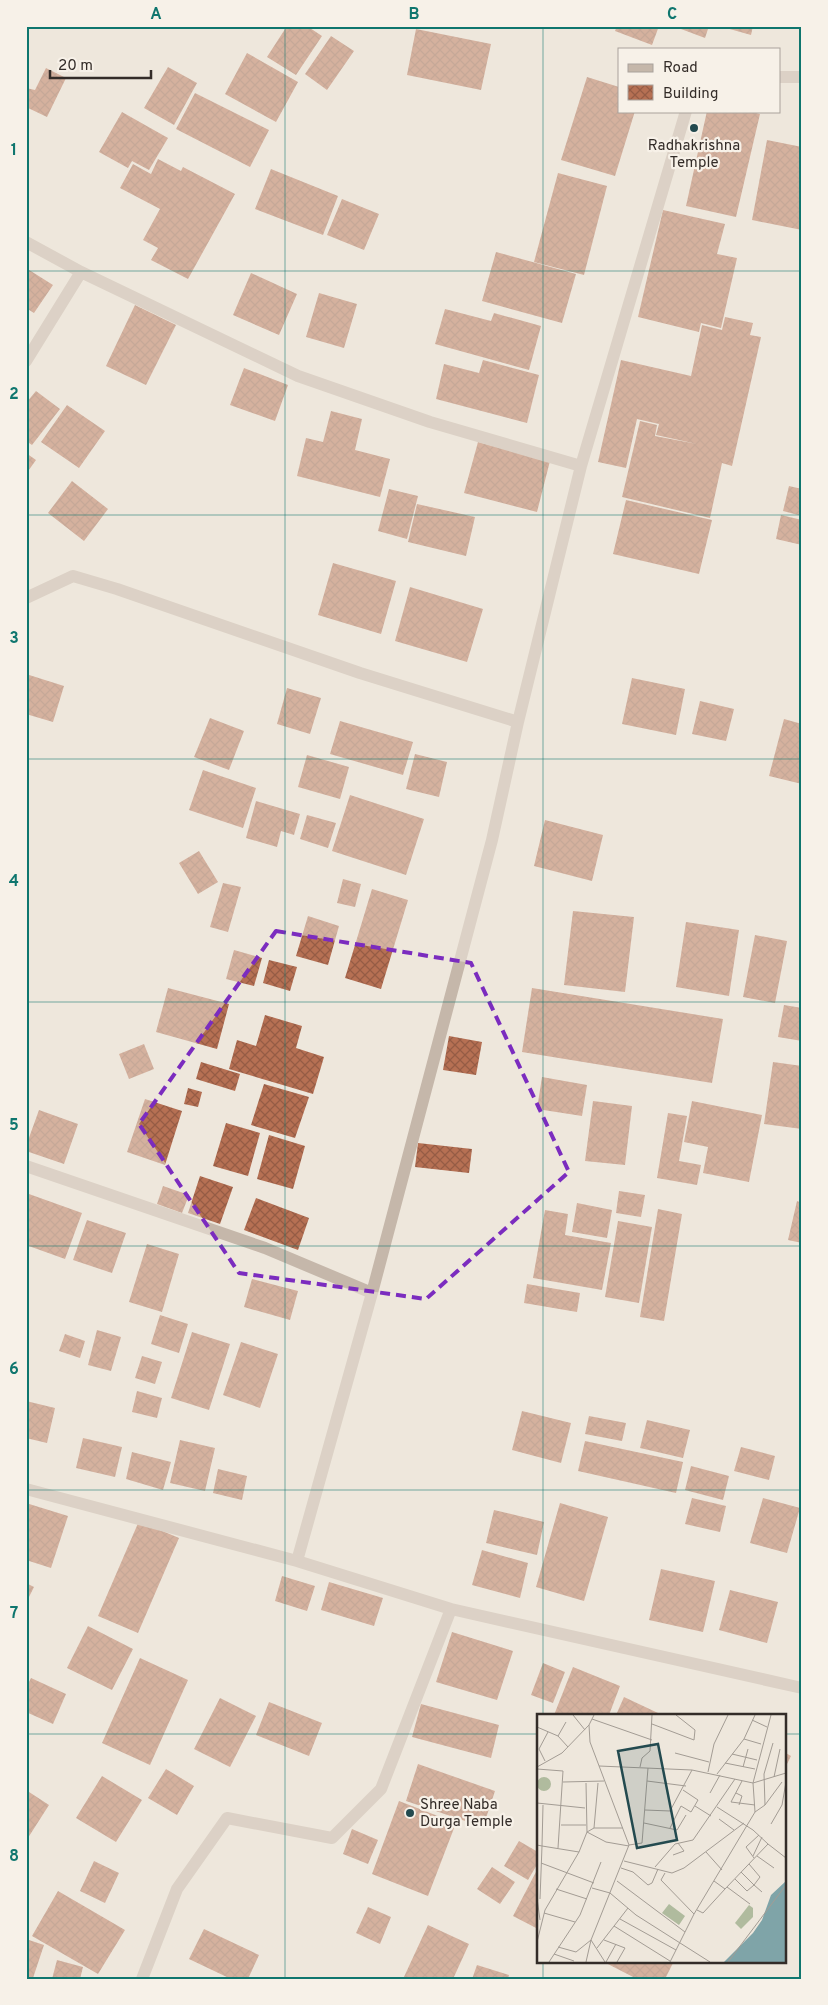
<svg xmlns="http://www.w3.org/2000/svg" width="828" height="2005" font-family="Overpass,sans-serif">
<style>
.building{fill:url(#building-cross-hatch)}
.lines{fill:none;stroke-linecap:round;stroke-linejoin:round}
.street{stroke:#c5b7aa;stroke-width:12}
.marked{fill:none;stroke:#7b2cbf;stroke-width:4;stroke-dasharray:10 6;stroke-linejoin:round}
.grid{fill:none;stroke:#0f766e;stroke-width:1;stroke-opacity:0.55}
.poi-dot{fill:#234a4f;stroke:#f7f1e8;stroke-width:2}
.labels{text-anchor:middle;stroke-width:4.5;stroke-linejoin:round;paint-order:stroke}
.poi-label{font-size:15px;fill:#332c28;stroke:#f7f1e8}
.inset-road{fill:none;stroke:#a39c94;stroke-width:1}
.view{fill:#234a4f;fill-opacity:0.15;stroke:#234a4f;stroke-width:2.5}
.inset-edge{fill:none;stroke:#332c28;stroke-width:2.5}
.neatline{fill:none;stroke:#0f766e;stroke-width:2}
.grid-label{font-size:16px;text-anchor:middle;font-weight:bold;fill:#0f766e}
</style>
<defs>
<pattern id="building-cross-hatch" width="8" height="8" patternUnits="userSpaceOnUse" patternTransform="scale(1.25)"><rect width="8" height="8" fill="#b67053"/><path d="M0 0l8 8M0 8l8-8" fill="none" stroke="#955c45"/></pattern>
</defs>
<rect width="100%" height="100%" fill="#eee7dc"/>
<path class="building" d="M287,26H307L322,36L296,75L267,57Z
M617,26H659L652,45L615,31Z
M673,26H709L705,38Z
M719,26H753L751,35Z
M416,29L491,44L481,90L407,75Z
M331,36L354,51L327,90L305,74Z
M247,53L298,82L276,122L225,94Z
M168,67L197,83L174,125L144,108Z
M46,68L66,78L47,117L26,107V88L35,90Z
M587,77L619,87V111H635L615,176L561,160Z
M195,93L269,130L250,167L176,129Z
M707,111H748L760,114L736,217L686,206Z
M122,112L168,138L149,170L132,161L128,168L99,152Z
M767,140L802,147V230L752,220Z
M158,159L181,171L183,167L235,194L188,279L151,260L158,248L143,240L160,209L120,188L133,164L151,174Z
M271,169L338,196L323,235L255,209Z
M558,173L607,186L584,275L534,262Z
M342,199L379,214L364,250L327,235Z
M663,210L725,224L717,254L737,258L721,328L701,323L699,332L638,317Z
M496,252L576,274L562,323L482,301Z
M26,268L53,285L34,313L26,308Z
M251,273L297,294L279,335L233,315Z
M319,293L357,304L344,348L306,337Z
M135,305L176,325L146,385L106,366Z
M445,309L491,321L494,313L541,326L529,370L435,344Z
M725,317L753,323L750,335L761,337L732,466L722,463L710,518L622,497L640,421L657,425L655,436L697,444L656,435L659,424L637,419L626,468L598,462L621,360L691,376L702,325L722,330Z
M483,360L539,375L527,423L436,399L444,364L479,373Z
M244,368L288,385L275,421L230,405Z
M36,391L60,409L32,445L26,441V403Z
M67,405L105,431L79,468L41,442Z
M331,411L362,419L355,450L390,459L380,497L297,476L306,438L323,442Z
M478,442L550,461L537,512L464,493Z
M26,453L36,460L26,474Z
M72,481L108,509L84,541L48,513Z
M789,486L802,489V516L783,511Z
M389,489L418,496L407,539L378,531Z
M626,500L712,520L699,574L613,554Z
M417,504L475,517L466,556L408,542Z
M781,515L802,520V545L776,539Z
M333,563L396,581L381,634L318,615Z
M410,587L483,609L467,662L395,641Z
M26,674L64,686L53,722L26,714Z
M632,678L685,689L676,735L622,724Z
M287,688L321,698L310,734L277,724Z
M700,701L734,709L726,741L692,734Z
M210,718L244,731L229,770L194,757Z
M784,719L802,724V784L769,776Z
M340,721L413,742L403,775L330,754Z
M415,754L447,762L439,797L406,789Z
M307,755L349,767L340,799L298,787Z
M203,770L256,788L243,828L189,810Z
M350,795L424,819L406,875L332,851Z
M256,801L300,814L294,835L281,831L277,847L246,838Z
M307,815L336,823L328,848L300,839Z
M545,820L603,835L592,881L534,866Z
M199,851L218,882L198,894L179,863Z
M343,879L361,884L355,907L337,903Z
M223,883L241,887L228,932L210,927Z
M372,889L408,900L381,989L345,978Z
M573,911L634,917L625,992L564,985Z
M308,916L339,926L328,965L296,956Z
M686,922L739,930L729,996L676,987Z
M755,935L787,941L775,1003L743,997Z
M234,950L262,958L254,986L226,979Z
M269,960L297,967L290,991L263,983Z
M168,988L229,1004L217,1049L156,1032Z
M532,988L723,1019L712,1083L522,1052Z
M784,1005L802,1008V1041L778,1037Z
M265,1015L302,1026L296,1048L324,1057L313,1094L229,1069L237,1040L256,1046Z
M449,1036L482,1042L476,1075L443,1070Z
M144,1044L154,1069L129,1079L119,1054Z
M201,1062L240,1074L235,1091L196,1079Z
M773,1062L802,1066V1129L764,1124Z
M542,1077L587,1085L582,1116L537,1109Z
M264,1084L309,1097L295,1138L251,1125Z
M188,1088L202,1092L198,1107L184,1104Z
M145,1099L182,1111L165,1165L127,1152Z
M593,1101L632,1106L625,1165L585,1161Z
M692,1101L762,1115L749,1182L703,1173L708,1147L684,1142Z
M39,1110L78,1124L64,1164L26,1151V1146Z
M668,1113L687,1116L679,1161L701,1165L697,1185L657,1178Z
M226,1123L260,1133L248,1176L213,1166Z
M269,1135L305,1146L293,1189L257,1179Z
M418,1143L472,1149L469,1173L415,1167Z
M200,1176L233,1187L220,1224L188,1213Z
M163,1186L189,1195L182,1213L157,1204Z
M619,1191L645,1195L641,1217L616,1213Z
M29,1194L82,1213L65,1259L26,1245V1202Z
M256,1198L309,1218L298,1250L244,1230Z
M797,1201L802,1203V1243L788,1240Z
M577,1203L612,1210L607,1238L572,1232Z
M658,1209L682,1214L664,1321L640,1317Z
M545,1210L568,1214L565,1235L611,1243L602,1290L533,1278Z
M87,1220L126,1233L112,1273L73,1260Z
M618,1221L652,1227L639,1303L605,1297Z
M147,1244L179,1254L162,1312L129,1302Z
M252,1279L298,1291L290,1320L244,1307Z
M527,1284L580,1293L577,1312L524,1303Z
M160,1315L188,1324L179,1353L151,1344Z
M97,1330L121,1337L111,1371L88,1365Z
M192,1332L230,1344L209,1410L171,1398Z
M65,1334L85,1341L80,1358L59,1351Z
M241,1342L278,1354L260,1408L223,1395Z
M142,1356L162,1362L155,1384L135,1378Z
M137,1391L162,1398L157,1418L132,1412Z
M26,1401L55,1408L47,1443L26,1438Z
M522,1411L571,1423L561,1463L512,1450Z
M589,1416L626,1423L622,1441L585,1434Z
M647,1420L690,1430L683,1458L640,1448Z
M83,1438L122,1447L115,1477L76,1468Z
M180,1440L215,1448L205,1491L170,1483Z
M585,1441L683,1462L676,1493L578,1471Z
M741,1447L775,1456L769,1480L734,1471Z
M132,1452L171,1462L163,1490L126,1479Z
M691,1466L729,1476L723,1500L685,1490Z
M218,1469L247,1476L242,1500L213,1493Z
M692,1498L726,1506L720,1532L685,1524Z
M763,1498L800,1508L787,1553L750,1543Z
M26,1503L68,1516L51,1568L26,1560Z
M560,1503L608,1517L584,1601L536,1587Z
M494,1510L544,1522L537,1555L486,1543Z
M139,1521L179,1538L138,1633L98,1616Z
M482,1550L528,1563L520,1598L472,1585Z
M661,1569L715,1581L703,1632L649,1620Z
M282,1576L315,1586L307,1611L275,1601Z
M329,1582L383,1598L374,1626L321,1610Z
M26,1583L34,1587L26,1603Z
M730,1590L778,1602L767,1643L719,1630Z
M88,1626L133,1649L112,1690L67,1668Z
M452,1632L513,1651L497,1700L436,1682Z
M140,1658L188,1680L150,1765L102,1743Z
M543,1663L565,1672L553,1703L531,1695Z
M573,1667L620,1686L609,1715H554Z
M31,1678L66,1694L53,1724L26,1712V1688Z
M624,1697L658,1713L657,1715H616Z
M220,1698L256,1716L230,1767L194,1749Z
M269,1702L322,1723L309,1756L256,1735Z
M421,1704L499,1725L491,1758L412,1737Z
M784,1752L791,1756L784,1770Z
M418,1764L495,1791L483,1827L406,1801Z
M166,1769L194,1786L177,1815L148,1798Z
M102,1776L142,1800L116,1842L76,1818Z
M26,1790L49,1805L26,1841Z
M399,1801L456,1823L428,1896L372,1874Z
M352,1829L378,1840L368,1864L343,1854Z
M519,1841L538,1852V1863L528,1880L504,1866Z
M94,1861L119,1873L105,1903L80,1891Z
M492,1867L515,1882L500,1904L477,1889Z
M538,1868V1929L513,1916Z
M58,1891L125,1930L98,1974L32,1936Z
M368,1907L391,1917L380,1944L356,1933Z
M428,1925L469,1944L453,1979H403Z
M204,1929L259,1955L248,1979H231L189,1959Z
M26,1939L44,1945L33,1978L26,1976Z
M57,1960L83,1967L80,1979H52Z
M602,1961H674L665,1979H637Z
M477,1965L509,1975L508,1979H472Z"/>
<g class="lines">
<path class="street" d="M779,77H802
M26,242L81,272L298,376L430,422L581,466
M26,361L81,272
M26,598L73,576L117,589L360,673L518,722
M26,1166L265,1248L372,1293
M26,1489L297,1561L451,1609L802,1688
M297,1561L372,1293L492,840L518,722L581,466L686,111
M142,1979L177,1889L227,1818L332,1838L381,1789L451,1609"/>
</g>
<path d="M0 0H828V2005H0ZM276,931L471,963L569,1172L426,1299L239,1273L139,1124Z" fill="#eee7dc" fill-opacity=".55" fill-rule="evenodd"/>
<path class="marked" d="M276,931L471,963L569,1172L426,1299L239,1273L139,1124Z"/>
<path class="grid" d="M285,26V1979M543,26V1715M26,271H802M26,515H802M26,759H802M26,1002H802M26,1246H802M26,1490H802M26,1734H538M784,1734H802M543,1961V1979"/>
<g class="poi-dot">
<circle cx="694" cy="128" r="5"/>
<circle cx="410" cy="1813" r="5"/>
</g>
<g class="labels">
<g class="poi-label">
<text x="694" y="150">Radhakrishna<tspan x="694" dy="17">Temple</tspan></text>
<text x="420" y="1809" text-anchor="start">Shree Naba<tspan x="420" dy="17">Durga Temple</tspan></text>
</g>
</g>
<g transform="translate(537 1714)">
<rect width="249" height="249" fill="#eee7dc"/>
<path d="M0 70a7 7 0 1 1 14 0a7 7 0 1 1-14 0ZM132,190L148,202L142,211L125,199Z" fill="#b0bb9e"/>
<path d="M212,191L216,194V203L204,215L198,209Z" fill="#b0bb9e"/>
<path d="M249,167V248H187L216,219L225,206L234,181Z" fill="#7fa4a8"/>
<path class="inset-road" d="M36,1L48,16M234,1L216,69L249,59M55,5L115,26M215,6L230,13M115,10L157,26L158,16L139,1M0,13L21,22L31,33M21,22L29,8M207,25L224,30M138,39L172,48M195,40L220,46M8,47L2,35L11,18M188,49L218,55M62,52L155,56L216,69L218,98L157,200L133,248M0,53L25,39L52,11M103,53L105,44L113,37L115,1M206,53L211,35M0,55L26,57L21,134M171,58L177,30L191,1M180,60L207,25L218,1M237,63L243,35M110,67L149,72M205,67L194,88L218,91M26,68L67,67M49,69L50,118L69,128L92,132M173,79L183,61M199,79L205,82L202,91M0,89L48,94M228,91L227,60L236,29M158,92L174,102M108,96L133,97L155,56M218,98L228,91L245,68M182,105L197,116M107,109L140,116L149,101M234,110L245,91L249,68M24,111H49M57,114L61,69M133,114L144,92L154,98L161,86L146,76M231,130L249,144M0,131L5,132L6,91M92,131L105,129L111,54M42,138L50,118L57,114H86M169,138L185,156M136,141L147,137L141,129M216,142L225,123M220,142L237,154M217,144L209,133L222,121M87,147L135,159L147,154L207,109M4,149L57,169M118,153L138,130L156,126L198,65M84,154L96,158L111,171L115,169L121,155M204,158L217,171L223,163L212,150M128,159L124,166L157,200M198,165L210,177L217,171L225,178M80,167L148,218M177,167L188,175L231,130L216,116L180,93M190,173L213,190M55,174L73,179L99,201L173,248M19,175L50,185M0,184L3,206M160,196L166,199L188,175M7,199L38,208M83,205L139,236M77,212L133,247M67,226L88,234L80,248M0,228L8,196L42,138L5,132L3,185M21,233L39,238L54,226L68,248M60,234L91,194M17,240L37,247M12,248L43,201L64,148M49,248L54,226L92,131L53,28L52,11L57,1M69,248L79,230M191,248L249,171"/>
<path class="view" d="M121,30L140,126L100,134L81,37Z"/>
<rect width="249" height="249" class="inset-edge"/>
</g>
<rect width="828" height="2005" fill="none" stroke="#f7f1e8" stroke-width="55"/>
<rect x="618" y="48" width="162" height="65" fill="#f7f1e8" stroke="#a9a29b"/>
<rect x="628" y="64" width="25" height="8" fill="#c5b7aa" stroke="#a9a29b"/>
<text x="663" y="72" font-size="15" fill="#332c28">Road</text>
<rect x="628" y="85" width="25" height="15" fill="url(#building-cross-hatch)" stroke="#a9a29b"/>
<text x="663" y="98" font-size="15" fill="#332c28">Building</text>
<path d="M50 70v8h101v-8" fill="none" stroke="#332c28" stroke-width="2.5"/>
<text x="58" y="70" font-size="15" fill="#332c28" stroke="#f7f1e8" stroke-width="4" paint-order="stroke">20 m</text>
<rect x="28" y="28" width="772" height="1950" class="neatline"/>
<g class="grid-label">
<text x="156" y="19">A</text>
<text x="414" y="19">B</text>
<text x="672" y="19">C</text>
<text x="14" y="155">1</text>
<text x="14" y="399">2</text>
<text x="14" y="643">3</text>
<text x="14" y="886">4</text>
<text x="14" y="1130">5</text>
<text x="14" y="1374">6</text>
<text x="14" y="1618">7</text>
<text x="14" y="1861">8</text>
</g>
</svg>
